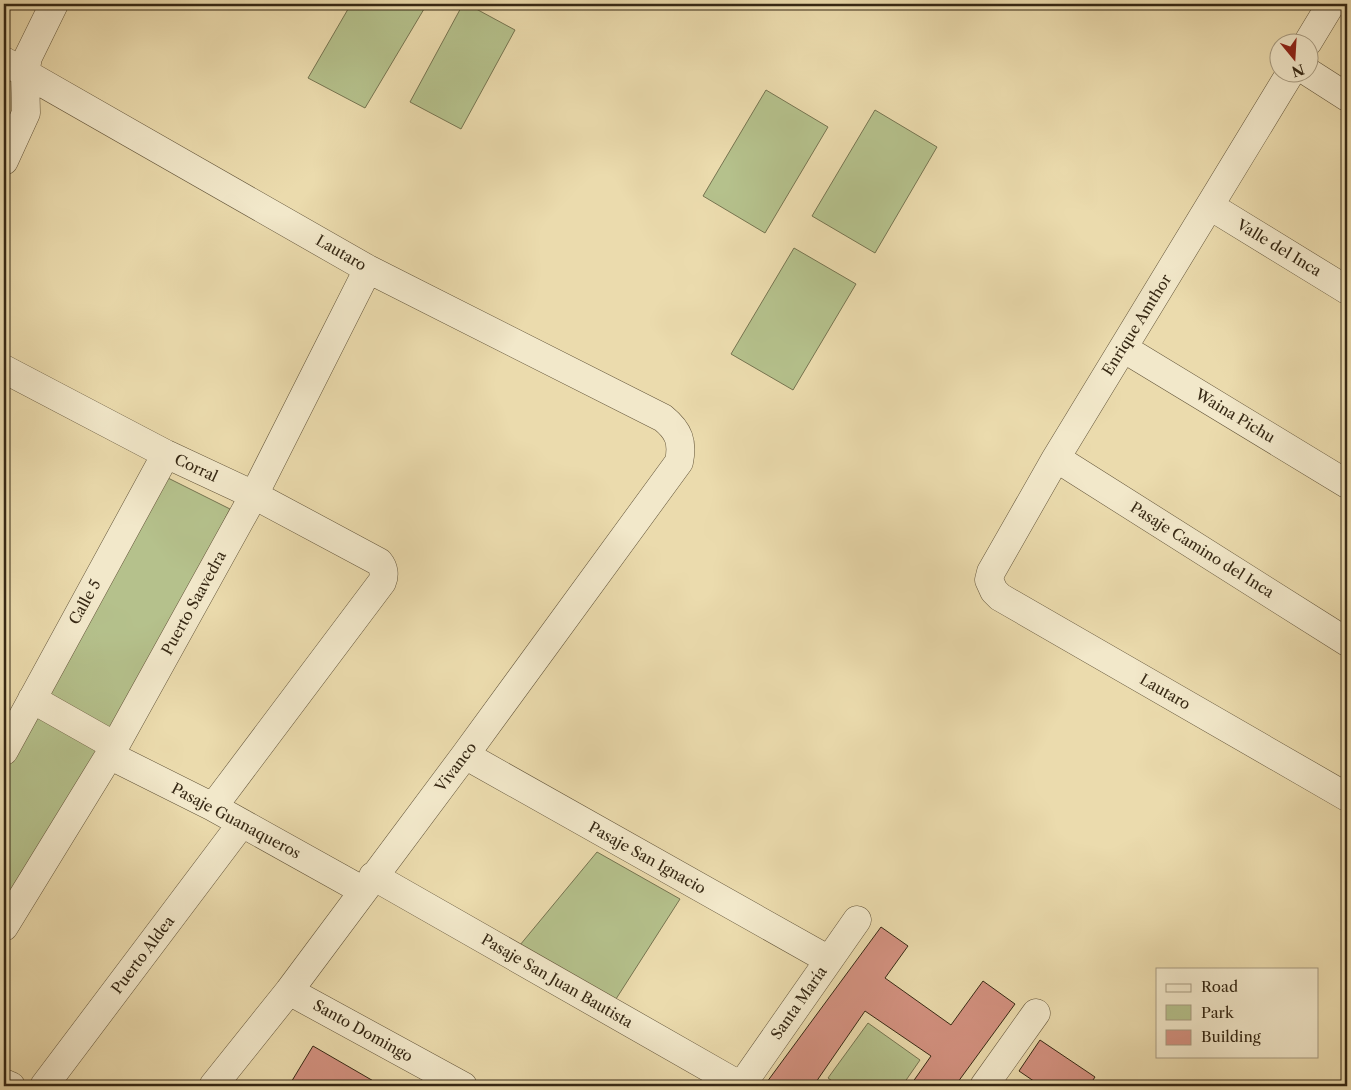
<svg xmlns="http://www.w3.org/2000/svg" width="1351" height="1090" font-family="'Libre Caslon Text',serif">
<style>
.green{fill:#b5c18c;stroke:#767450}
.building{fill:#d49281;stroke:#362814}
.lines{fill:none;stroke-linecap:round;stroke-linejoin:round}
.minor-casing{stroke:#63553a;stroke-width:29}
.minor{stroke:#f2e8ca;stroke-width:28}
.labels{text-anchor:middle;stroke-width:5;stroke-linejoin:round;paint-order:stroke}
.street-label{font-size:15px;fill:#362814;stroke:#f2e8ca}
</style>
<rect width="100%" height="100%" fill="#ebdbad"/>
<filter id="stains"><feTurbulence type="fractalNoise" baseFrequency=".004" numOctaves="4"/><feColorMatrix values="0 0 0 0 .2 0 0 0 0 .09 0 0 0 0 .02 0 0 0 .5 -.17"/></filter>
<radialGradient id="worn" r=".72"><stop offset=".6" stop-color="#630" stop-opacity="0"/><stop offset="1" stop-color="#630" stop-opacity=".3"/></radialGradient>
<path class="green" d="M351,4H427L365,108L308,78Z
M463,4H467L515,30L461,129L410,102Z
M766,90L828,127L765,233L703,196Z
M875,110L937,147L875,253L812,216Z
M794,248L856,284L793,390L731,354Z
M162,475L230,509L113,737L48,698Z
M38,706L106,746L4,918V766Z
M597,852L680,899L616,999L520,945Z
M868,1023L920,1060L902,1086H839L828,1078Z"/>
<path class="building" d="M881,927L908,946L885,978L951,1025L983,981L1015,1004L955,1086H910L931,1056L865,1011L816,1082L822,1086H764Z
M1040,1040L1095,1077L1089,1086H1041L1019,1071Z
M313,1046L382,1086H294L290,1084Z"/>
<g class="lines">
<g class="minor-casing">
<path id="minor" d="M1308,42L1331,4
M4,61L368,269L663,418C679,431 683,442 679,462L465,755L289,991L213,1086
M1291,72L1056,458L991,572L989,580L994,591L1000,597L1347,797
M1308,72L1347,97
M4,161L26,113L25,73L28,57L54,4
M1210,206L1347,290
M1123,348L1347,484
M4,369L166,454L254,495L379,562C384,568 385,575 382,582L213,807
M1056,458L1347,642
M32,699L115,746
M4,751L166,454
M109,755L213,807L362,890
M465,755L829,960
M373,876L741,1086
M4,927L115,746L254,495L368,269
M289,991L463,1086
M4,1083L11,1086
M44,1086L242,823
M741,1086L857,920
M984,1086L1036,1013"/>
</g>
<use href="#minor" class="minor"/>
</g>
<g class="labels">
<g class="street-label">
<text transform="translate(1279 248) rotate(31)" y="5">Valle del Inca</text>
<text transform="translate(341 253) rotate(30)" y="5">Lautaro</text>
<text transform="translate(1137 325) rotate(-58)" y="5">Enrique Amthor</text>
<text transform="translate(1235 416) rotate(31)" y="5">Waina Pichu</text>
<text transform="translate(196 468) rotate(25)" y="5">Corral</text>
<text transform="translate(1202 550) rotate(32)" y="5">Pasaje Camino del Inca</text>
<text transform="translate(85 602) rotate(-61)" y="5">Calle 5</text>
<text transform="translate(194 603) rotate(-61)" y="5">Puerto Saavedra</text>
<text transform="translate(1165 692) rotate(30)" y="5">Lautaro</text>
<text transform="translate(456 767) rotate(-53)" y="5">Vivanco</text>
<text transform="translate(236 821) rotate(28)" y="5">Pasaje Guanaqueros</text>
<text transform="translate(647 858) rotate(29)" y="5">Pasaje San Ignacio</text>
<text transform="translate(143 955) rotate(-53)" y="5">Puerto Aldea</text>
<text transform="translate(557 981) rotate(30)" y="5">Pasaje San Juan Bautista</text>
<text transform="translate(799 1003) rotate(-55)" y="5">Santa María</text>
<text transform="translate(363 1031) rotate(29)" y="5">Santo Domingo</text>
</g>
</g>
<rect width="1351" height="1090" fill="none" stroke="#ebdbad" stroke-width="20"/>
<rect x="5" y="5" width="1341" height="1080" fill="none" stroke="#362814" stroke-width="2.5"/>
<rect x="10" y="10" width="1331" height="1070" fill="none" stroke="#362814"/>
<rect x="1156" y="968" width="162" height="90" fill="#f2e8ca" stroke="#a79b81"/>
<rect x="1166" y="984" width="25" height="8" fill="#f2e8ca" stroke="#a79b81"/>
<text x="1201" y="992" font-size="15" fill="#362814">Road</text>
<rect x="1166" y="1005" width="25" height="15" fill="#b5c18c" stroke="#a79b81"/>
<text x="1201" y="1018" font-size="15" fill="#362814">Park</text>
<rect x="1166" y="1030" width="25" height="15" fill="#d49281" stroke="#a79b81"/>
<text x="1201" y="1042" font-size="15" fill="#362814">Building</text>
<g transform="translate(1294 58) rotate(162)"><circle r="24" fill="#f2e8ca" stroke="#a79b81"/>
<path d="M0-4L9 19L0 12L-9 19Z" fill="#8f2418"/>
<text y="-8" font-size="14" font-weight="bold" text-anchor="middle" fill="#362814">N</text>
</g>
<rect width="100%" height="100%" filter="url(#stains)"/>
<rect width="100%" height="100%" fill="url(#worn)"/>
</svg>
